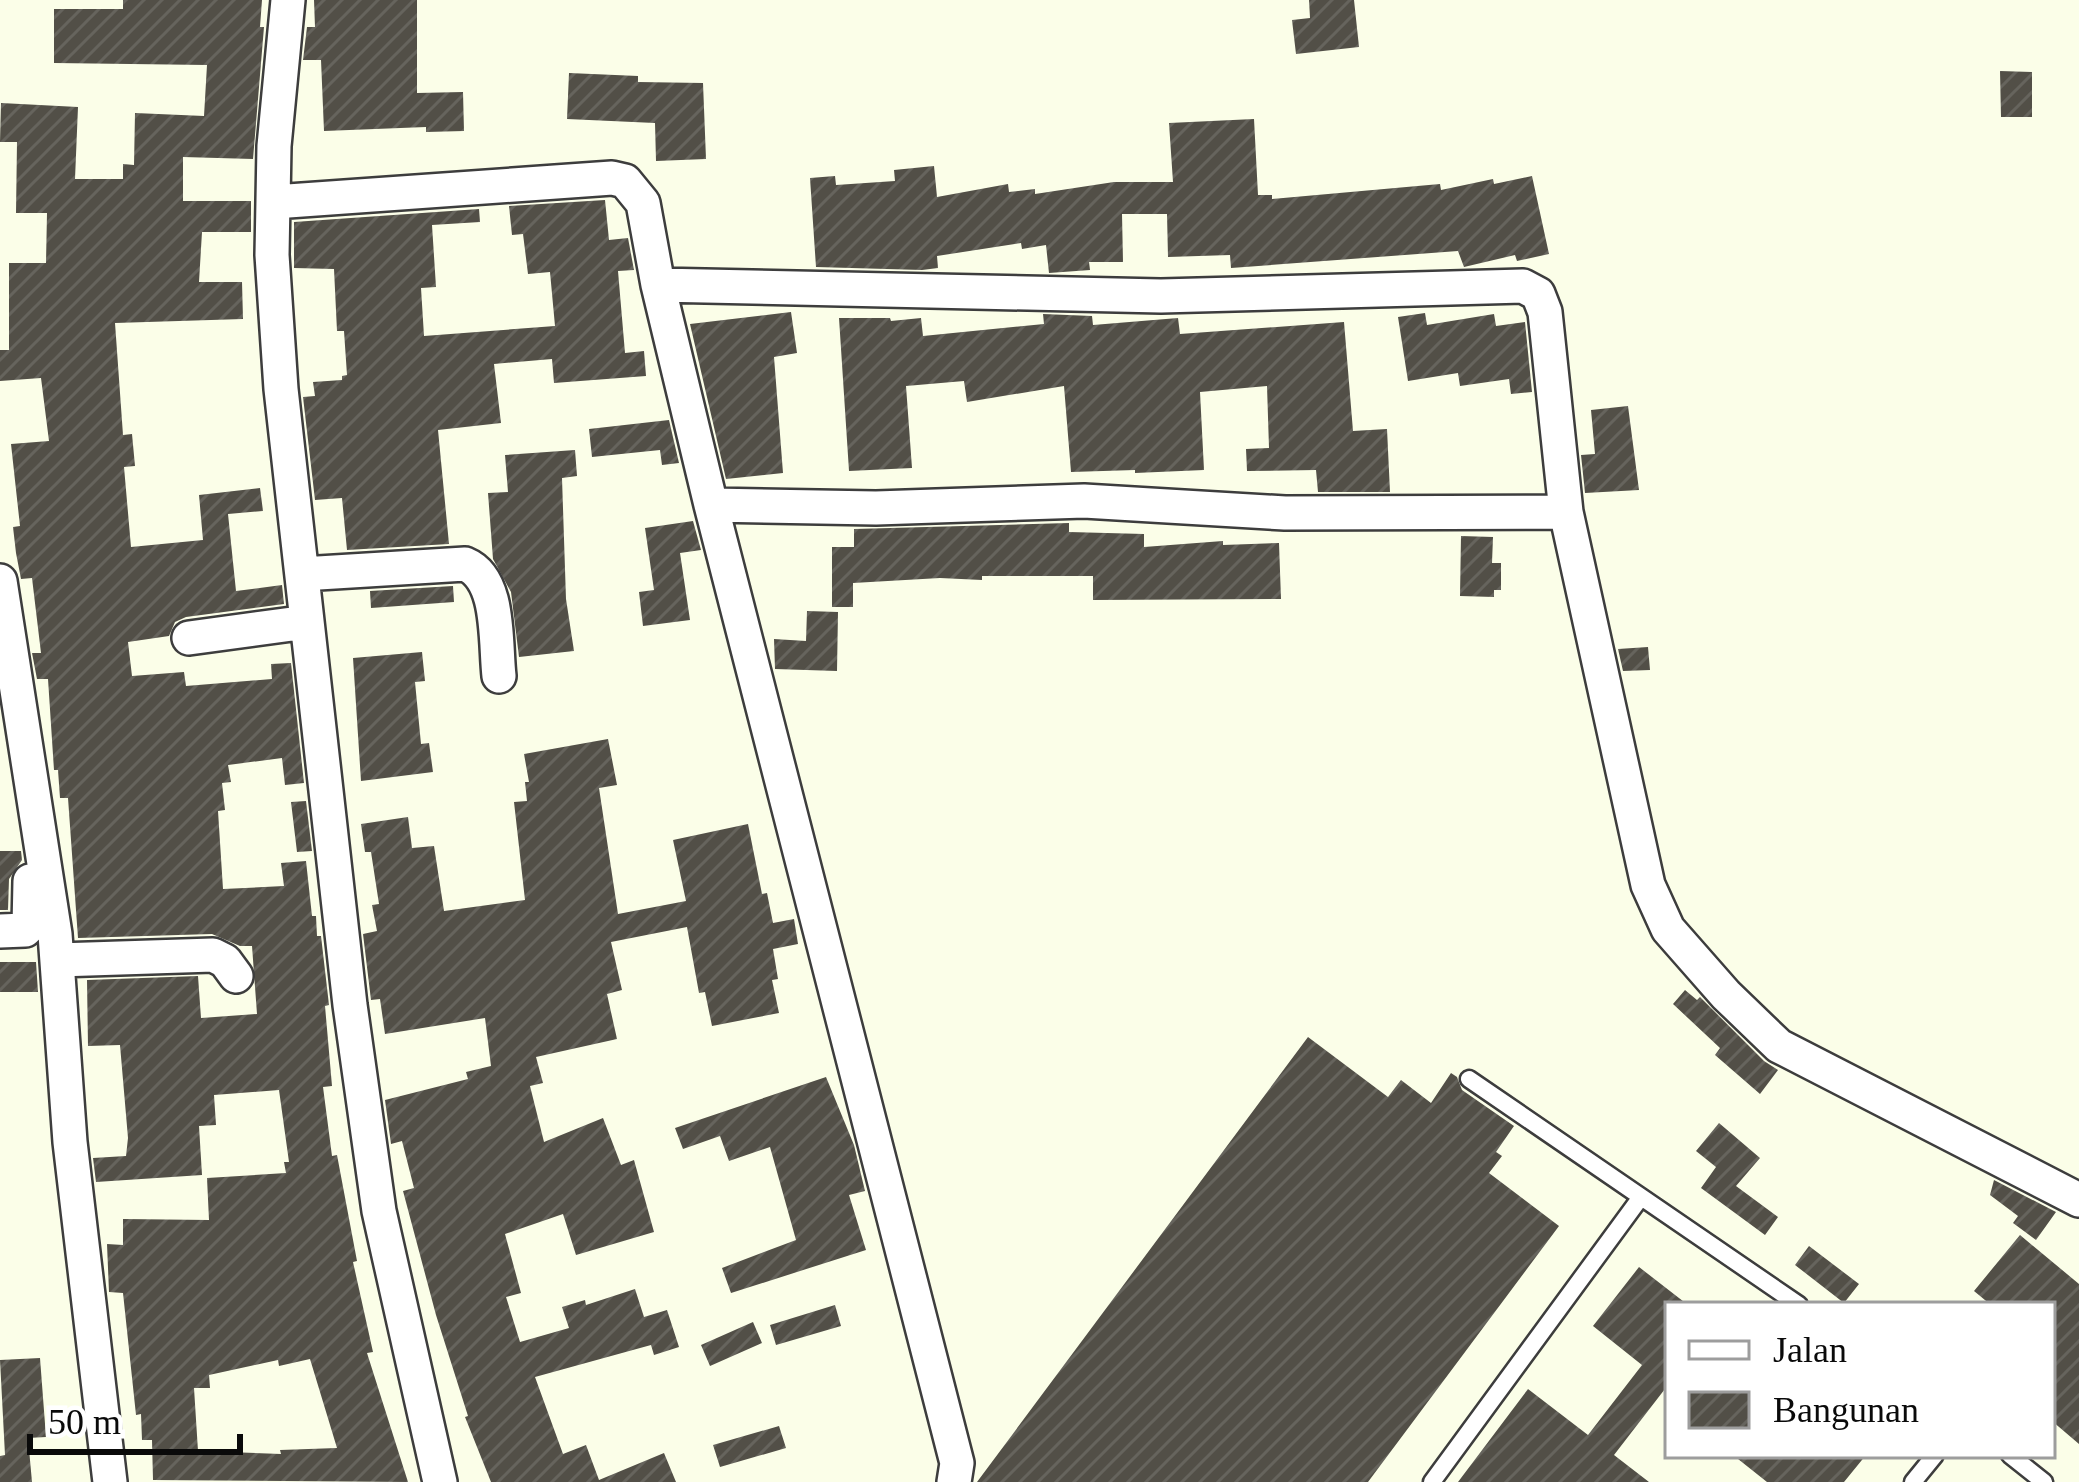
<svg xmlns="http://www.w3.org/2000/svg" width="2079" height="1482" font-family="Georgia,serif">
<style>
.building{fill:url(#building-hatch);fill-rule:evenodd}
.lines{fill:none;stroke-linecap:round;stroke-linejoin:round}
.lane-casing{stroke:#3d3d3d;stroke-width:21}
.street-casing{stroke:#3d3d3d;stroke-width:38}
.lane{stroke:#fff;stroke-width:16}
.street{stroke:#fff;stroke-width:33}
</style>
<defs>
<pattern id="building-hatch" width="6" height="6" patternUnits="userSpaceOnUse" patternTransform="scale(3)"><rect width="6" height="6" fill="#524f47"/><path d="M-1 1l2-2M0 6l6-6M5 7l2-2" fill="none" stroke="#66645d"/></pattern>
</defs>
<rect width="100%" height="100%" fill="#fbfee8"/>
<path class="building" d="M123,0H262L260,27H264L253,159L183,157V201H251V232H202L199,282H242L243,319L115,323L123,435L132,434L135,466L124,467L131,547L203,540L199,495L260,488L263,511L228,514L236,591L282,585L284,604L186,617L175,622L169,636L128,642L132,676L184,672L186,686L272,679L271,664L291,663L304,783L285,785L282,758L228,765L231,782L222,783L225,810L218,811L223,889L284,886L281,863L306,861L312,916H316L317,936H321L329,1005L325,1006L332,1086L323,1087L332,1156L337,1155L357,1261L353,1262L373,1352L367,1353L408,1482L153,1480L152,1440H142L141,1414L136,1415L123,1293L109,1292L107,1244L123,1245V1219L209,1220L207,1178L286,1173L284,1162H289L279,1090L214,1095L216,1125L199,1126L202,1175L96,1182L93,1158L126,1156L128,1138L120,1045L88,1046L87,980L198,976L201,1018L257,1014L252,946H240L212,934L78,938L68,798H60L58,770H54L48,679H37L32,653H41L32,578L21,579L16,553L13,527L20,526L11,444L49,441L41,378L0,381V350H9V263H46L47,213H16L17,142H0L1,103L78,107L75,179H123V164L134,165L135,113L204,116L207,65L54,63V9H123ZM310,1359L337,1448L280,1450L281,1454L198,1451L194,1388H210L209,1375L278,1360L279,1366Z
M314,0H417V93L463,92L464,131L426,132V127L324,131L321,60H303L307,27H315Z
M1309,0H1354L1359,47L1296,54L1292,20L1310,18Z
M2000,71L2032,72V117H2001Z
M569,73L638,76V82L703,83L706,159L656,161L655,123L567,119Z
M1254,119L1258,195H1272V199L1440,184L1441,190L1493,179L1494,184L1532,176L1549,254L1517,261L1515,255L1464,267L1458,251L1231,268L1230,255L1168,257L1167,214H1122L1123,262H1089L1090,270L1049,273L1046,245L1022,249L1021,243L937,256L938,268L922,270L816,267L810,178L835,176L836,185L895,181L894,170L934,166L937,197L1008,184L1009,192L1035,189V194L1114,182H1173L1169,123Z
M605,200L609,240L628,238L634,270L618,271L625,353L644,351L646,376L554,383L552,359L494,364L501,423L438,430L449,544L347,550L342,498L315,500L303,397L315,396L313,382L342,380V376L347,375L344,331H337L334,269L294,268V222L479,209L480,222L432,225L436,287L421,288L424,336L555,326L550,272L528,274L523,234L512,235L509,206Z
M791,312L797,353L774,357L783,473L726,479L690,324Z
M1425,313L1427,325L1494,314L1496,326L1525,322L1532,392L1511,394L1509,379L1460,386L1458,373L1408,381L1398,317Z
M1043,314L1092,316L1093,325L1178,318L1180,334L1344,322L1353,431L1387,429L1390,492H1318L1316,470L1247,471L1246,449L1269,448L1267,386L1200,392L1204,470L1135,473V470L1071,472L1064,386L967,402L964,381L906,386L912,468L849,471L839,318H890L891,321L921,318L923,336L1044,324Z
M1628,406L1639,490L1585,493L1581,455L1595,454L1591,410Z
M669,420L679,463L662,465L660,450L592,457L589,429Z
M575,450L577,476L562,478L566,599L574,651L519,657L511,592L493,559L488,493L508,492L505,455Z
M693,521L701,550L680,553L690,620L643,626L639,592L654,590L645,528Z
M1069,523V532L1144,534V547L1223,541V545L1279,543L1281,599L1093,600V576H982V580L940,578L853,583V607H832V547H854V529Z
M1461,536L1493,537L1492,563H1501V590H1494V597L1460,596Z
M453,586L454,602L371,608L370,591Z
M807,611L838,612L837,671L775,669L774,639L806,641Z
M1648,647L1650,670L1623,671L1618,649Z
M422,652L425,681L415,682L421,744L429,743L433,772L361,781L353,658Z
M608,739L617,785L599,788L618,914L686,901L673,840L748,824L762,894L767,893L773,923L794,919L798,944L773,949L778,979L772,980L779,1013L712,1026L705,992L699,993L687,927L611,942L622,990L607,994L617,1039L536,1057L543,1083L530,1086L544,1142L603,1118L621,1165L634,1160L654,1232L576,1255L563,1214L505,1234L521,1293L506,1297L520,1342L569,1328L562,1307L585,1300L586,1305L635,1289L644,1317L667,1310L679,1347L654,1355L651,1345L535,1377L563,1454L586,1445L599,1480L664,1453L676,1482H491L465,1417L468,1416L436,1315L403,1191L414,1188L402,1141L391,1144L385,1100L468,1079L466,1072L491,1066L485,1018L385,1034L380,999L371,1000L363,934L377,931L372,905L379,904L371,852H365L361,824L408,817L412,848L434,846L444,911L525,900L514,802L527,801L525,782H529L524,754Z
M306,801L312,851L297,852L291,802Z
M0,851H21L22,860L9,879L8,910H0Z
M0,962H36L38,992H0Z
M1685,990L1697,1000L1700,997L1764,1061L1778,1070L1760,1094L1715,1055L1720,1048L1673,1004Z
M1308,1037L1388,1097L1401,1080L1431,1103L1451,1073L1457,1077L1462,1090L1514,1126L1496,1152L1502,1156L1489,1173L1559,1226L1368,1482H977Z
M826,1077L854,1145L865,1191L849,1195L866,1250L731,1293L722,1268L796,1240L770,1147L729,1161L720,1136L683,1149L675,1128Z
M1719,1123L1760,1158L1736,1186L1778,1217L1765,1235L1701,1188L1716,1167L1696,1151Z
M1994,1180L2056,1212L2036,1240L2013,1223L2018,1216L1990,1195Z
M2020,1235L2079,1284V1444L2052,1421V1305H1991L1974,1291Z
M1809,1246L1859,1284L1844,1303L1795,1265Z
M1639,1267L1688,1305H1668V1385L1614,1455L1649,1482H1458L1528,1389L1588,1435L1642,1365L1593,1326Z
M835,1305L841,1326L776,1345L770,1325Z
M753,1322L762,1343L710,1366L701,1345Z
M40,1358L46,1437L28,1438L32,1482H0V1456L5,1455L0,1360Z
M779,1426L786,1448L720,1467L713,1445Z
M1733,1455H1866L1844,1482H1767Z"/>
<g class="lines">
<g class="lane-casing">
<path id="lane" d="M1469,1079L1799,1305
M2010,1455L2044,1482
M1432,1482L1641,1197
M1913,1482L1935,1455"/>
</g>
<g class="street-casing">
<path id="street" d="M288,0L274,146L272,255L281,389L350,1005L379,1211L440,1482
M274,202L612,178L625,181L643,203L658,285L711,505L957,1463L954,1482
M658,285L1161,296L1523,286L1538,294L1545,312L1566,512L1285,513L1084,501L876,508L711,505
M1566,512L1648,885L1668,929L1726,995L1779,1046L2079,1200
M302,574L465,564C501,579 495,642 499,676
M0,581L55,934L70,1142L110,1482
M189,638L307,622
M0,931L25,930L29,926L30,881
M58,960L213,955L225,961L236,976"/>
</g>
<use href="#lane" class="lane"/>
<use href="#street" class="street"/>
</g>
<rect x="1665" y="1302" width="390" height="156" fill="#ffffff" stroke="#9d9d9d" stroke-width="3"/>
<rect x="1689" y="1341" width="60" height="18" fill="#ffffff" stroke="#9d9d9d" stroke-width="3"/>
<text x="1773" y="1362" font-size="36" fill="#0a0a0a">Jalan</text>
<rect x="1689" y="1392" width="60" height="36" fill="url(#building-hatch)" stroke="#9d9d9d" stroke-width="3"/>
<text x="1773" y="1422" font-size="36" fill="#0a0a0a">Bangunan</text>
<path d="M30 1434v18h210v-18" fill="none" stroke="#0a0a0a" stroke-width="6"/>
<text x="48" y="1434" font-size="36" fill="#0a0a0a" stroke="#ffffff" stroke-width="9" paint-order="stroke">50 m</text>
</svg>
